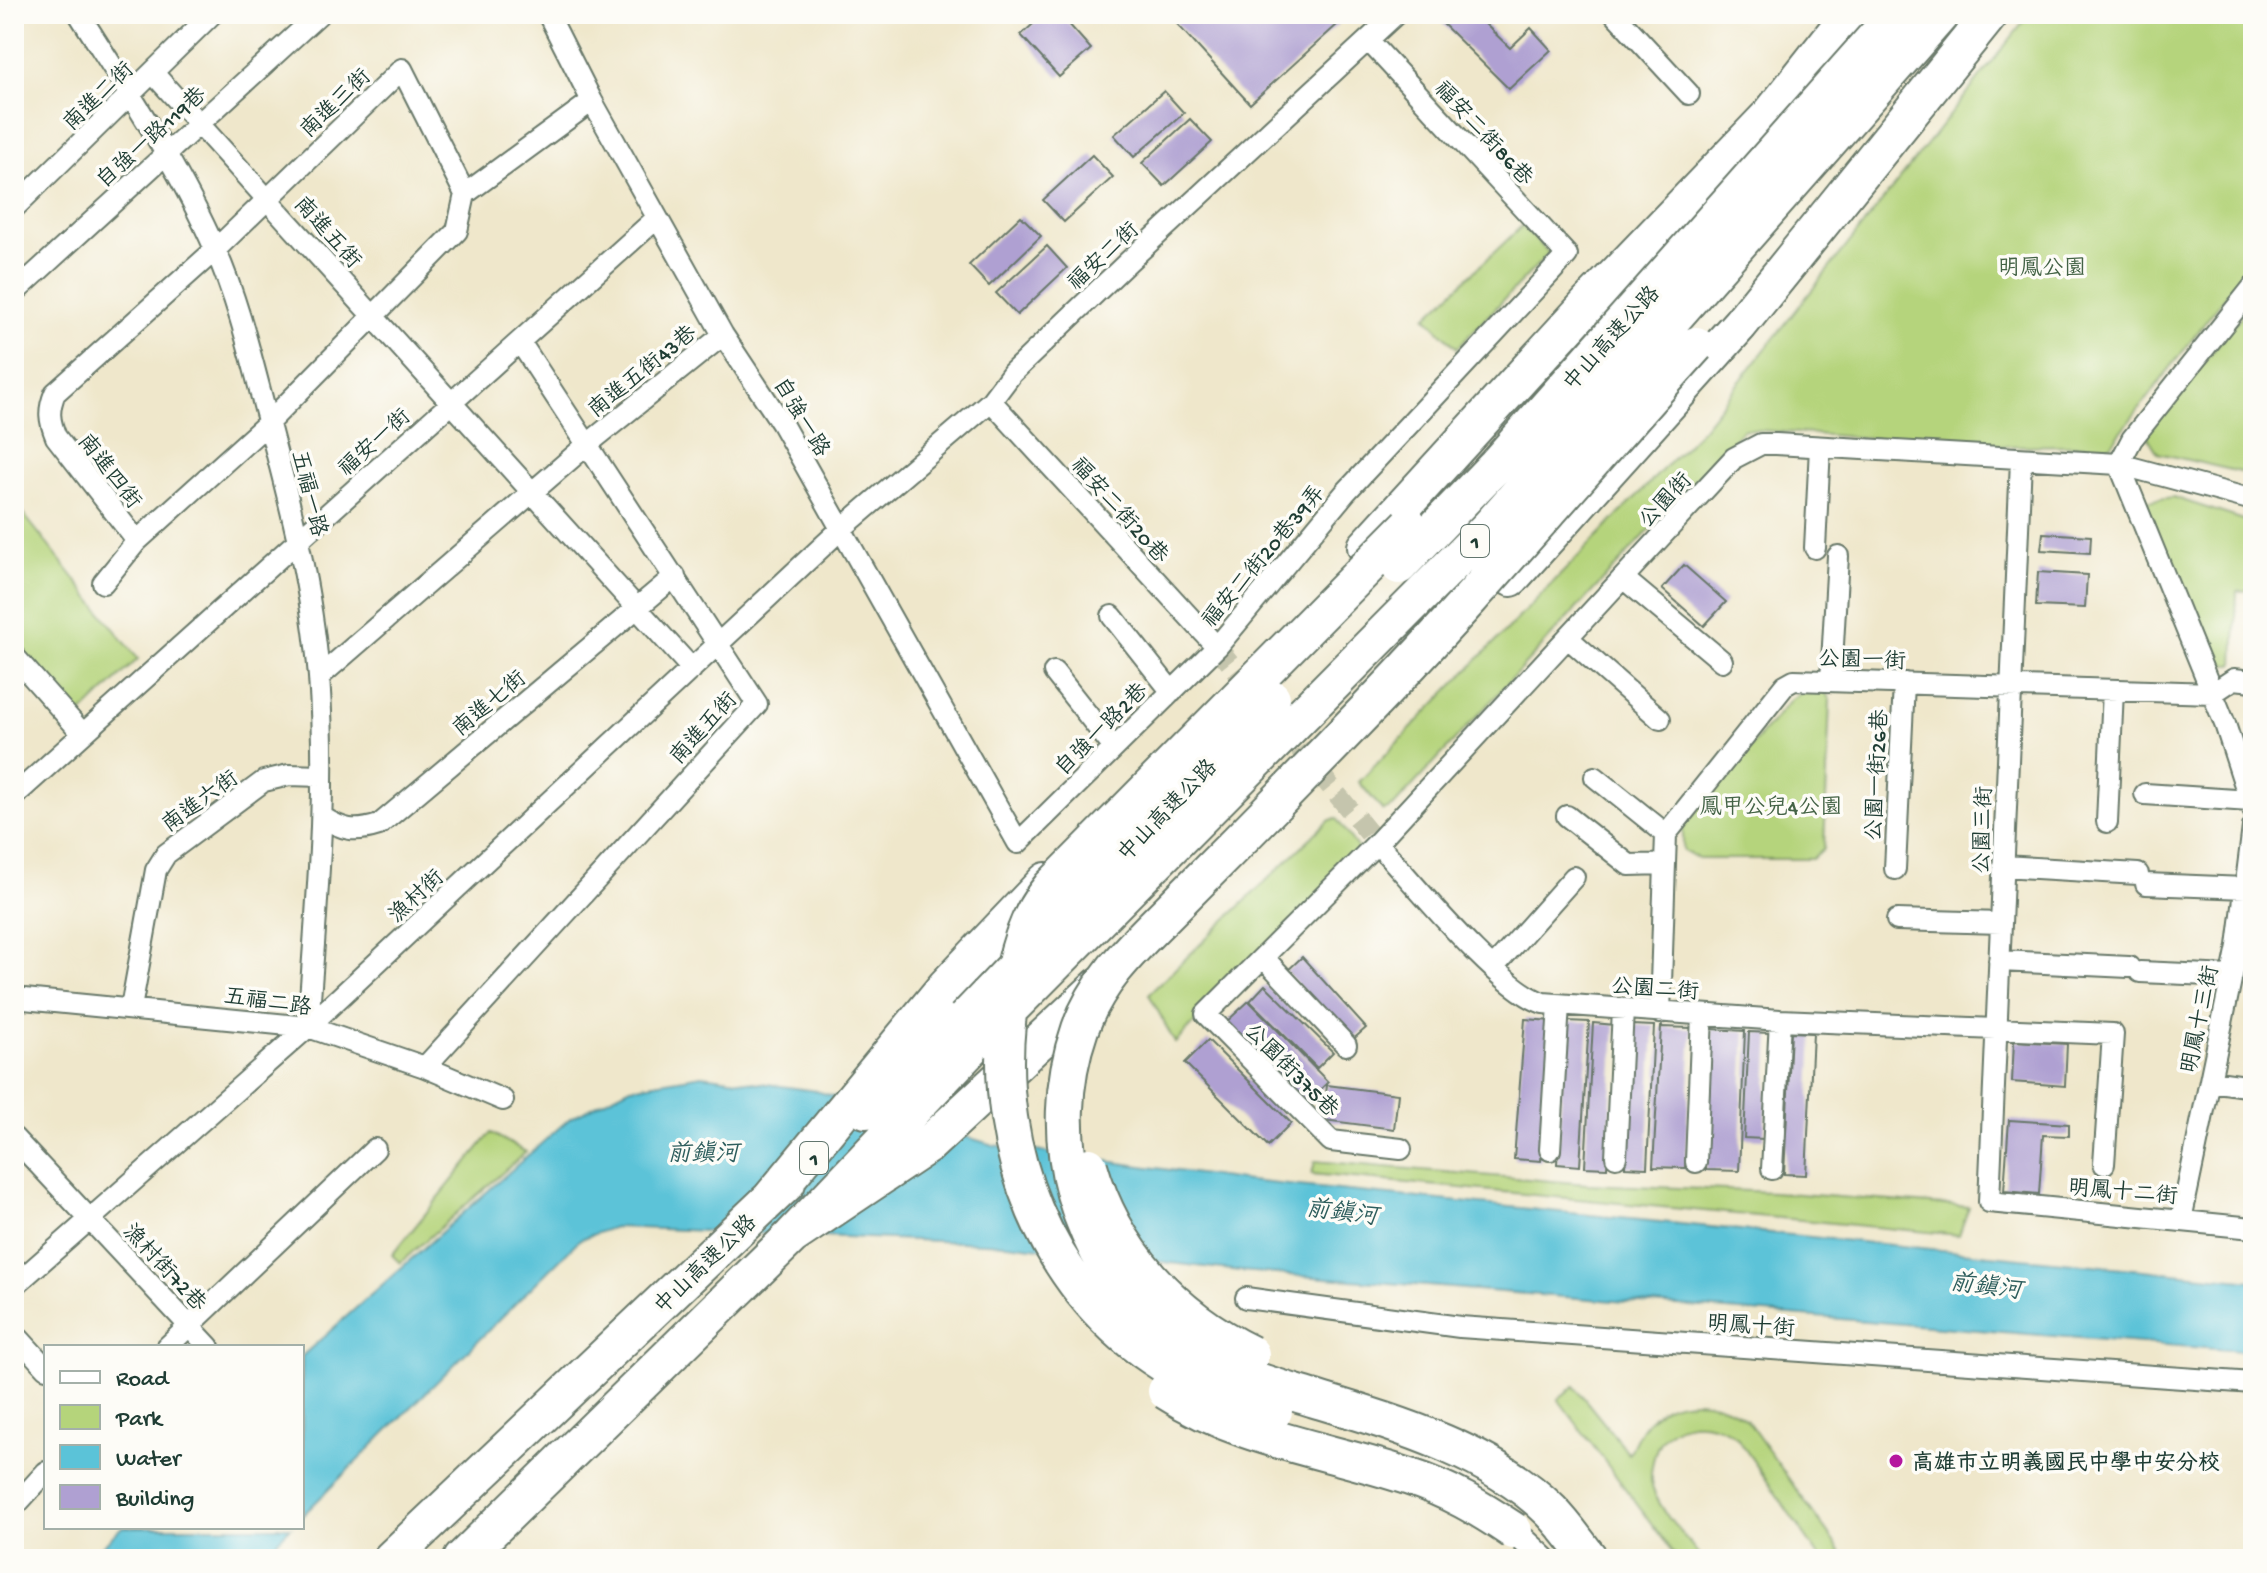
<svg xmlns="http://www.w3.org/2000/svg" width="2267" height="1573" font-family="'Gochi Hand','LXGW WenKai TC',sans-serif">
<style>
.green{fill:#b5d47b;stroke:#6a8858;stroke-width:2}
.water{fill:#5bc3d8;stroke:#3d8086;stroke-width:2}
.building{fill:#afa0d2}
.lines{fill:none;stroke-linecap:round;stroke-linejoin:round}
.minor-tunnel{stroke:#c5c5ad;stroke-width:20;stroke-dasharray:20 10;stroke-linecap:butt}
.minor-casing{stroke:#687869;stroke-width:24}
.tertiary-casing{stroke:#687869;stroke-width:28}
.motorway-casing{stroke:#687869;stroke-width:40}
.minor{stroke:#fff;stroke-width:20}
.tertiary{stroke:#fff;stroke-width:24}
.motorway{stroke:#fff;stroke-width:36}
.motorway-bridge-casing{stroke:#687869;stroke-width:40;stroke-linecap:butt}
.motorway-bridge{stroke:#fff;stroke-width:36}
.poi-dot{fill:#b5179e;stroke:#fdfcf7;stroke-width:3}
.labels{text-anchor:middle;stroke-width:7;stroke-linejoin:round;paint-order:stroke}
.shield{fill:#fdfcf7;stroke:#62766e;stroke-width:2}
.shield-label{font-size:20px;font-weight:bold;fill:#1f3d34}
.street-label{font-size:22px;fill:#1f3d34;stroke:#fdfcf7}
.park-label{font-size:22px;fill:#446346;stroke:#fdfcf7}
.poi-label{font-size:22px;font-weight:bold;fill:#1f3d34;stroke:#fdfcf7;text-anchor:start}
.water-label{font-size:24px;font-style:italic;fill:#2e5e5d;stroke:#fdfcf7}
</style>
<rect width="100%" height="100%" fill="#fdfcf7"/>
<filter id="ink" filterUnits="userSpaceOnUse"><feTurbulence type="fractalNoise" baseFrequency=".0125" numOctaves="2"/><feDisplacementMap in="SourceGraphic" scale="16" xChannelSelector="R" yChannelSelector="G"/><feConvolveMatrix kernelMatrix="1 2 1 2 8 2 1 2 1" color-interpolation-filters="sRGB"/></filter>
<filter id="wash" filterUnits="userSpaceOnUse"><feTurbulence type="fractalNoise" baseFrequency=".006" numOctaves="4" result="noise"/><feDisplacementMap in="SourceGraphic" scale="32" xChannelSelector="R" yChannelSelector="G"/><feGaussianBlur stdDeviation="1.8" result="paint"/><feColorMatrix in="noise" values="0 0 0 0 0 0 0 0 0 0 0 0 0 0 0 0 0 1.4 0 .05"/><feComposite in="paint" operator="in"/></filter>
<g filter="url(#wash)">
<rect width="100%" height="100%" fill="#efe7cb"/>
<path class="green" d="M2030,14H2253V260L2111,445L1982,446L1743,429L1393,807L1383,811L1359,782L1703,428Z
M1522,226L1549,253L1457,348L1426,317Z
M2253,301V475L2158,453L2146,434Z
M2173,497L2253,523V590L2237,591L2234,665H2213L2150,520L2146,501Z
M14,502L138,659L66,729L14,665Z
M1807,690H1824L1830,700L1824,848L1812,859H1699L1683,850V827L1791,699Z
M1336,818L1359,850L1355,858L1175,1043L1149,994L1328,821Z
M491,1133L526,1152L400,1263L392,1255Z
M1315,1161L1587,1184L1773,1192L1969,1207L1959,1235L1312,1174Z
M1574,1386L1629,1454C1634,1445 1638,1434 1644,1426C1669,1391 1715,1397 1746,1419L1846,1559H1821L1736,1436C1704,1414 1661,1418 1653,1461C1651,1471 1649,1482 1654,1492C1664,1516 1687,1538 1702,1559H1678L1558,1399Z"/>
<path class="water" d="M702,1075L816,1091L993,1145L1248,1181L2253,1281V1352L1240,1271L1007,1244L614,1227L580,1239L302,1516V1356L570,1118L631,1087Z
M122,1527H291L259,1559H89Z"/>
<g id="blocks">
<path class="building" d="M1044,14H1060L1091,49L1059,77L1021,35Z
M1168,14H1349L1250,104Z
M1447,14H1492L1483,22L1510,48L1531,28L1551,50L1509,89L1440,21Z
M1164,91L1184,113L1134,157L1114,135Z
M1190,119L1212,142L1164,186L1142,163Z
M1092,155L1113,177L1064,222L1043,200Z
M1021,216L1041,236L989,286L969,265Z
M1047,246L1067,268L1017,315L996,293Z
M2043,533L2091,536L2090,553L2041,550Z
M1684,565L1726,602L1704,626L1662,589Z
M2038,572L2087,575L2085,608L2036,606Z
M1302,957L1366,1028L1350,1042L1286,972Z
M1265,985L1333,1052L1317,1068L1250,1001Z
M1249,1001L1328,1082L1304,1106L1224,1024Z
M1525,1019L1552,1021L1541,1161L1514,1159Z
M1566,1021L1589,1022L1580,1166L1557,1164Z
M1593,1023L1615,1025L1607,1168L1585,1167Z
M1631,1025L1654,1026L1647,1168L1625,1167Z
M1661,1027L1692,1028L1685,1168L1653,1167Z
M1712,1029L1745,1031L1739,1171L1706,1170Z
M1749,1032L1770,1033L1764,1139L1744,1138Z
M1791,1032L1813,1033L1806,1175L1784,1174Z
M1208,1040L1291,1123L1268,1146L1185,1063Z
M2014,1041L2067,1044L2065,1086L2012,1082Z
M1327,1085L1398,1094L1394,1129L1323,1120Z
M2009,1120L2069,1124V1136L2043,1135L2039,1194L2004,1191Z"/>
</g>
</g>
<g filter="url(#ink)">
<use href="#blocks" fill-opacity="0" stroke="#687869" stroke-width="2"/>
<g class="lines">
<path class="minor-tunnel" d="M1217,647L1255,694
M1280,725L1377,843"/>
<g class="minor-casing">
<path id="minor" d="M79,14C127,90 179,167 215,249C239,303 252,361 267,417C290,503 312,588 319,677C328,794 316,911 308,1027
M548,14L592,101L723,335L782,424L1018,843L1217,647L1345,493L1567,255L1368,40
M1615,14L1689,94
M153,73L692,669
M465,194L592,101
M14,208L212,14
M14,293L319,14
M991,401L1217,647
M2021,460L1989,1202L2253,1228
M2119,464L2225,724L2253,810
M2119,464L2253,500
M1815,548L1820,447
M1623,578L1722,661
M103,583L137,541L268,423L457,231L465,194L402,69L215,250L55,393C48,410 49,420 56,437L137,541
M1112,616L1172,692
M1568,638L1660,719
M14,656L83,734
M1054,672L1114,748
M319,677L589,443L723,335
M1831,680L1838,556
M1595,777L1666,834
M2145,794L2250,801
M14,796L657,218
M1567,816L1629,865L1665,864
M322,817C343,830 354,833 379,825L675,576
M2107,822L2113,690
M1377,843C1412,881 1499,989 1543,1003L1780,1020L2113,1034L2104,1164
M2003,866L2138,874
M1895,869L1904,683
M2146,884L2245,888
M1897,920L2001,923
M1263,957L1346,1045
M1999,961L2129,967
M1493,968L1574,877
M2140,972L2232,976
M14,998L308,1027L425,1067L503,1100
M131,1008L156,870L166,854L264,781L289,775L321,776
M1660,1013L1666,834L1785,685L1794,680L2213,693L2234,679L2253,681
M425,1067L757,704L520,342
M2210,1081L2253,1087
M14,1138L209,1347
M1401,1149L1331,1141L1206,1014L1377,843L1734,458L1761,444H1776L2119,464L2132,439L2253,287
M1550,1150L1559,1005
M1616,1157L1623,1009
M1696,1162L1702,1015
M1772,1169L1780,1020
M2181,1220L2238,946L2253,827
M14,1286L308,1027L840,530L991,401L1012,373L1129,261L1396,14
M1246,1298L1460,1327L2253,1383
M14,1333L46,1368
M167,1347L375,1149
M14,1507L46,1472"/>
</g>
<g class="tertiary-casing">
<path id="tertiary" d="M1514,1531L1544,1559"/>
</g>
<g class="motorway-casing">
<path id="motorway" d="M1752,138L1850,14
M1366,547L1590,302L1767,118
M1511,578L1740,324L1990,14
M866,1110L965,1019
M771,1198L946,986L1046,881
M792,1236L928,1145L1100,985
M391,1559L787,1183
M462,1559L792,1236L979,1040"/>
</g>
<use href="#minor" class="minor"/>
<use href="#tertiary" class="tertiary"/>
<use href="#motorway" class="motorway"/>
<g class="motorway-bridge-casing">
<path id="motorway-bridge" d="M1399,566L1496,465L1896,14
M965,1019L1272,698
M979,1040L1490,526L1941,14
M1089,1166C1113,1251 1173,1316 1251,1354
M1166,1391C1241,1440 1327,1449 1410,1477C1448,1489 1481,1509 1514,1531
M1274,1411C1231,1398 1190,1383 1153,1357C1045,1283 994,1150 1007,1023C1012,975 1019,925 1051,887L1409,525
M1590,1559C1577,1543 1566,1526 1551,1511C1491,1451 1394,1423 1315,1399C1263,1383 1206,1368 1163,1332C1077,1259 1042,1137 1080,1029C1099,975 1142,939 1181,899C1239,841 1297,782 1354,723C1472,602 1582,471 1696,345"/>
</g>
<use href="#motorway-bridge" class="motorway-bridge"/>
</g>
</g>
<circle class="poi-dot" cx="1896" cy="1461" r="8"/>
<g class="labels">
<g class="shield">
<rect x="1461" y="525" width="28" height="32" rx="6"/>
<rect x="800" y="1142" width="28" height="32" rx="6"/>
</g>
<g class="shield-label">
<text x="1475" y="548">1</text>
<text x="814" y="1165">1</text>
</g>
<g class="street-label">
<text transform="translate(97 95) rotate(-44)" y="8">南進二街</text>
<text transform="translate(334 102) rotate(-44)" y="8">南進三街</text>
<text transform="translate(1485 132) rotate(47)" y="8">福安二街86巷</text>
<text transform="translate(150 136) rotate(-42)" y="8">自強一路119巷</text>
<text transform="translate(329 231) rotate(48)" y="8">南進五街</text>
<text transform="translate(1102 255) rotate(-43)" y="8">福安二街</text>
<text transform="translate(1610 337) rotate(-48)" y="8">中山高速公路</text>
<text transform="translate(641 370) rotate(-39)" y="8">南進五街43巷</text>
<text transform="translate(803 416) rotate(59)" y="8">自強一路</text>
<text transform="translate(373 441) rotate(-42)" y="8">福安一街</text>
<text transform="translate(111 470) rotate(52)" y="8">南進四街</text>
<text transform="translate(311 493) rotate(76)" y="8">五福一路</text>
<text transform="translate(1664 499) rotate(-47)" y="8">公園街</text>
<text transform="translate(1121 509) rotate(48)" y="8">福安二街20巷</text>
<text transform="translate(1262 555) rotate(-50)" y="8">福安二街20巷39弄</text>
<text transform="translate(1862 658) rotate(2)" y="8">公園一街</text>
<text transform="translate(488 702) rotate(-40)" y="8">南進七街</text>
<text transform="translate(702 727) rotate(-48)" y="8">南進五街</text>
<text transform="translate(1100 728) rotate(-45)" y="8">自強一路2巷</text>
<text transform="translate(1875 775) rotate(-87)" y="8">公園一街26巷</text>
<text transform="translate(199 800) rotate(-36)" y="8">南進六街</text>
<text transform="translate(1166 809) rotate(-46)" y="8">中山高速公路</text>
<text transform="translate(1981 830) rotate(-88)" y="8">公園三街</text>
<text transform="translate(415 895) rotate(-43)" y="8">漁村街</text>
<text transform="translate(1655 987) rotate(4)" y="8">公園二街</text>
<text transform="translate(268 1000) rotate(8)" y="8">五福二路</text>
<text transform="translate(2198 1019) rotate(-78)" y="8">明鳳十三街</text>
<text transform="translate(1293 1069) rotate(45)" y="8">公園街375巷</text>
<text transform="translate(2123 1190) rotate(5)" y="8">明鳳十二街</text>
<text transform="translate(704 1263) rotate(-44)" y="8">中山高速公路</text>
<text transform="translate(166 1266) rotate(47)" y="8">漁村街72巷</text>
<text transform="translate(1751 1324) rotate(4)" y="8">明鳳十街</text>
</g>
<g class="park-label">
<text x="2042" y="274">明鳳公園</text>
<text x="1771" y="813">鳳甲公兒4公園</text>
</g>
<g class="poi-label">
<text x="1912" y="1469">高雄市立明義國民中學中安分校</text>
</g>
<g class="water-label">
<text x="703" y="1160">前鎮河</text>
<text transform="translate(1342 1211) rotate(7)" y="8">前鎮河</text>
<text transform="translate(1986 1285) rotate(7)" y="8">前鎮河</text>
</g>
</g>
<rect width="2267" height="1573" fill="none" stroke="#fdfcf7" stroke-width="48"/>
<rect x="44" y="1345" width="260" height="184" fill="#fdfcf7" stroke="#a4b0a9" stroke-width="2"/>
<rect x="60" y="1371" width="40" height="12" fill="#ffffff" stroke="#a4b0a9" stroke-width="2"/>
<text x="116" y="1385" font-size="24" fill="#1f3d34">Road</text>
<rect x="60" y="1405" width="40" height="24" fill="#b5d47b" stroke="#a4b0a9" stroke-width="2"/>
<text x="116" y="1425" font-size="24" fill="#1f3d34">Park</text>
<rect x="60" y="1445" width="40" height="24" fill="#5bc3d8" stroke="#a4b0a9" stroke-width="2"/>
<text x="116" y="1465" font-size="24" fill="#1f3d34">Water</text>
<rect x="60" y="1485" width="40" height="24" fill="#afa0d2" stroke="#a4b0a9" stroke-width="2"/>
<text x="116" y="1505" font-size="24" fill="#1f3d34">Building</text>
</svg>
